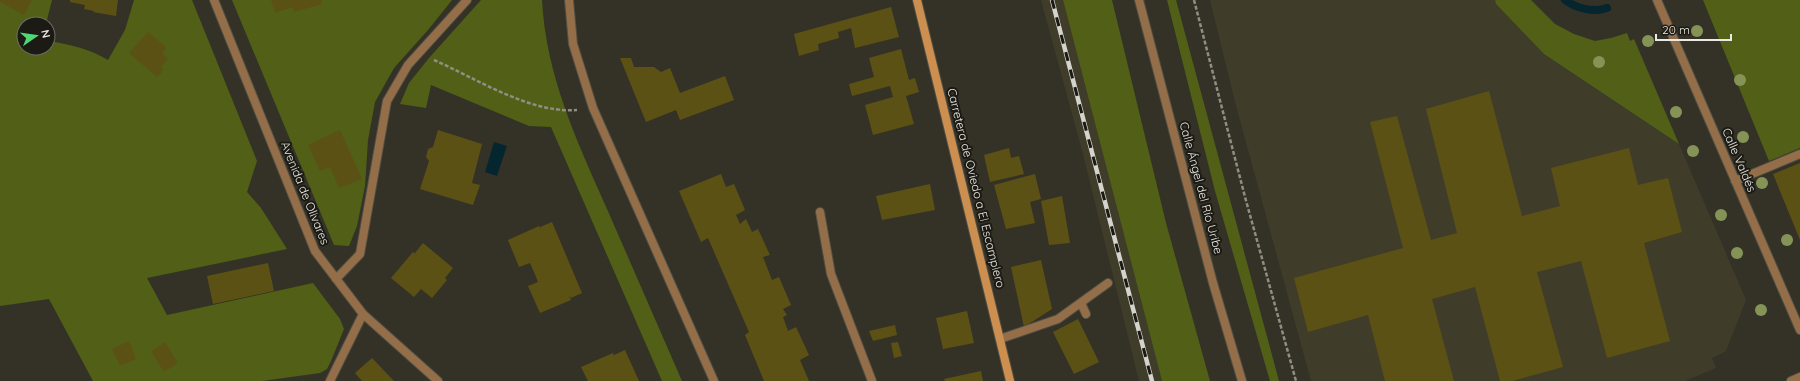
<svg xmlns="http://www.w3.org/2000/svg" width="1800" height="381" font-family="Quicksand,sans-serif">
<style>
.built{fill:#403c2a}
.green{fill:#516016}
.water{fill:#06262f}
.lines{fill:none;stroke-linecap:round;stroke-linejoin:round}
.stream{stroke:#06262f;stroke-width:8}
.building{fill:#5c5114}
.street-casing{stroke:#514f44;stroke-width:10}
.secondary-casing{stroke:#514f44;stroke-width:10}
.path{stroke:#908e84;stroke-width:2.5;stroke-dasharray:4 2;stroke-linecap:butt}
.street{stroke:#946e48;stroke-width:8}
.secondary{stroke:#cc8f50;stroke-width:8}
.rail-casing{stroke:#d5d4cc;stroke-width:4.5}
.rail{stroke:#1b1a14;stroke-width:3;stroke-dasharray:9;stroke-linecap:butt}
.tree{fill:#869357}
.labels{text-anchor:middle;stroke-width:4;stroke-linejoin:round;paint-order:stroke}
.street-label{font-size:12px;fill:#ebeae2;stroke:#1b1a14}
</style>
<rect width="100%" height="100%" fill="#343226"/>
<path class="built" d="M1041,0H1063L1162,381H1139L1083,154Z
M1210,0H1495L1496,4L1544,54L1679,144L1746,300L1726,351L1712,358L1716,368L1685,381H1311L1235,102Z"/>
<path class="green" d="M0,0H52L46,24H24V48H48V41C69,44 90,49 108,60L125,30L134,0H192L257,161L247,192L261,208L287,249L147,278L167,315L313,283L340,319L344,329L331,361L327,369L320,373L262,381H93L49,299L0,306Z
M232,0H452L428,30L394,68L375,102L368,140L365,186L357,226L349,246L334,245Z
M481,0H542C546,76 577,141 607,209C632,266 657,324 682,381H662L551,127L529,126L431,85L426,108L400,104L409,83L429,58Z
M1063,0H1112L1166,223L1210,381H1162Z
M1167,0H1176L1279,381H1270L1215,191Z
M1495,0H1531L1555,24L1574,34L1595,41L1611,38L1627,33L1630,41L1634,39L1679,144L1544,54L1496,4Z
M1703,0H1800V148L1769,161Z"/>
<path class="water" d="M494,142L507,146L497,176L485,172Z"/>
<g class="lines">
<path class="stream" d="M1565,0C1575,8 1594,13 1607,8"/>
</g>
<path class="building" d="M0,0H32L24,15L0,2Z
M70,0H118L116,16L93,12L94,11L84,9L85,5L70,2Z
M271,0H321L322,4L294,12L292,7L275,13Z
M891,7L899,37L855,48L851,28L838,32L839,38L818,44L819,50L799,56L794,34Z
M148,32L167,48L162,53L168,59L161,67L164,70L157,77L129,53Z
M901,49L909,80L915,78L919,92L906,96L914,124L873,135L865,105L893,97L890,86L852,96L849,84L874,77L869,58Z
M620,58H631L634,67H654L661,72L670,68L680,93L725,76L734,100L680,120L676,110L646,122Z
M1489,91L1522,216L1560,206L1551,168L1629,148L1638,185L1668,178L1682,232L1644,243L1670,341L1607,358L1581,261L1537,272L1563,367L1512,381H1500L1475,287L1432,299L1454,381H1385L1368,315L1308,332L1294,278L1403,248L1370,122L1397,116L1431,240L1457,233L1426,109Z
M340,130L362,179L339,188L330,167L320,171L308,145Z
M438,130L482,144L472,183L480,185L473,205L420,189L429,161L426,157L428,149L433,147Z
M1009,148L1011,158L1019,156L1024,174L990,182L984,155Z
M1800,163V240L1773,174Z
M721,174L726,187L734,184L745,210L736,215L740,224L746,219L752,232L758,229L770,255L763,257L772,280L779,277L791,305L783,309L787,315L783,317L788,331L796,327L809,355L800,360L809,381H764L745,335L749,332L708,238L701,242L679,191Z
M1035,174L1041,199L1030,202L1035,223L1006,229L994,185Z
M930,184L935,210L882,220L876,196Z
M1062,196L1070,243L1049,245L1041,201Z
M552,222L582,293L571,298L569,295L571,300L540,313L528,286L538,282L534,272L530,263L519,267L508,240L539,226L542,231L540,227Z
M423,243L453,268L445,278L447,280L432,298L421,289L414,297L391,278L413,252L417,255L415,253Z
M1041,260L1052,309L1024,327L1011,267Z
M268,263L274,291L213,304L207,276Z
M967,311L974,343L943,349L936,318Z
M1078,319L1099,362L1074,374L1053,332Z
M895,325L897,335L873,341L869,331Z
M129,341L136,359L120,366L112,349Z
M165,342L178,363L164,372L151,351Z
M898,342L902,356L894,358L891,343Z
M625,350L639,381H588L581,367L613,353L615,358L614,355Z
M372,358L394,381H362L355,373Z
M981,371L983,381H945L944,379Z"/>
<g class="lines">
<g class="street-casing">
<path id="street" d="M214,0L315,251L363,314L438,381
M569,0L573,44L593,108L714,381
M1139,0L1213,283L1242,381
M1657,0L1800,330
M1735,181L1800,154
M820,212L831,274L872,381
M336,279L360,254L387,101L408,65L467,0
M1081,303L1086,314
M1000,339L1058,319L1108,283
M330,381L363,314
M1791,381L1800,377"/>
</g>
<g class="secondary-casing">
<path id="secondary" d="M917,0L1010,381"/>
</g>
<path class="path" d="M1194,0L1245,197L1296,381
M434,60C475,78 531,114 577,110"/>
<use href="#street" class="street"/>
<use href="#secondary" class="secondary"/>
<g class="rail-casing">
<path id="rail" d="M1052,0L1152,381"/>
</g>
<use href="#rail" class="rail"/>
</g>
<g class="tree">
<circle cx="1697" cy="31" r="6"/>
<circle cx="1648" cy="41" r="6"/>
<circle cx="1599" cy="62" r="6"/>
<circle cx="1740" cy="80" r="6"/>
<circle cx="1676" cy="112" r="6"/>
<circle cx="1743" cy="137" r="6"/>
<circle cx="1693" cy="151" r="6"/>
<circle cx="1762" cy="183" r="6"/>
<circle cx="1721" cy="215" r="6"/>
<circle cx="1787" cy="240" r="6"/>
<circle cx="1737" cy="253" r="6"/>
<circle cx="1761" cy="310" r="6"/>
</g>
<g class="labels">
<g class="street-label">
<text transform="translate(1739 160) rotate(67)" y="4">Calle Valdés</text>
<text transform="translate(976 188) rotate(76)" y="4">Carretera de Oviedo a El Escamplero</text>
<text transform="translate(1201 188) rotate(75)" y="4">Calle Ángel del Río Uribe</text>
<text transform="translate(305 193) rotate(68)" y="4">Avenida de Olivares</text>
</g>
</g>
<g transform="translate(36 36) rotate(77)"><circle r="19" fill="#1b1a14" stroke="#6e6d66"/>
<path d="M0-3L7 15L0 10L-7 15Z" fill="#50d674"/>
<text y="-6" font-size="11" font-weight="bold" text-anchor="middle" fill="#ebeae2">N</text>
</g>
<path d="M1656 34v6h75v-6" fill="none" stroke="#ebeae2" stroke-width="2"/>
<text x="1662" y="34" font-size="12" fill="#ebeae2" stroke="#1b1a14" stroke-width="3" paint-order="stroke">20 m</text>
</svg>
